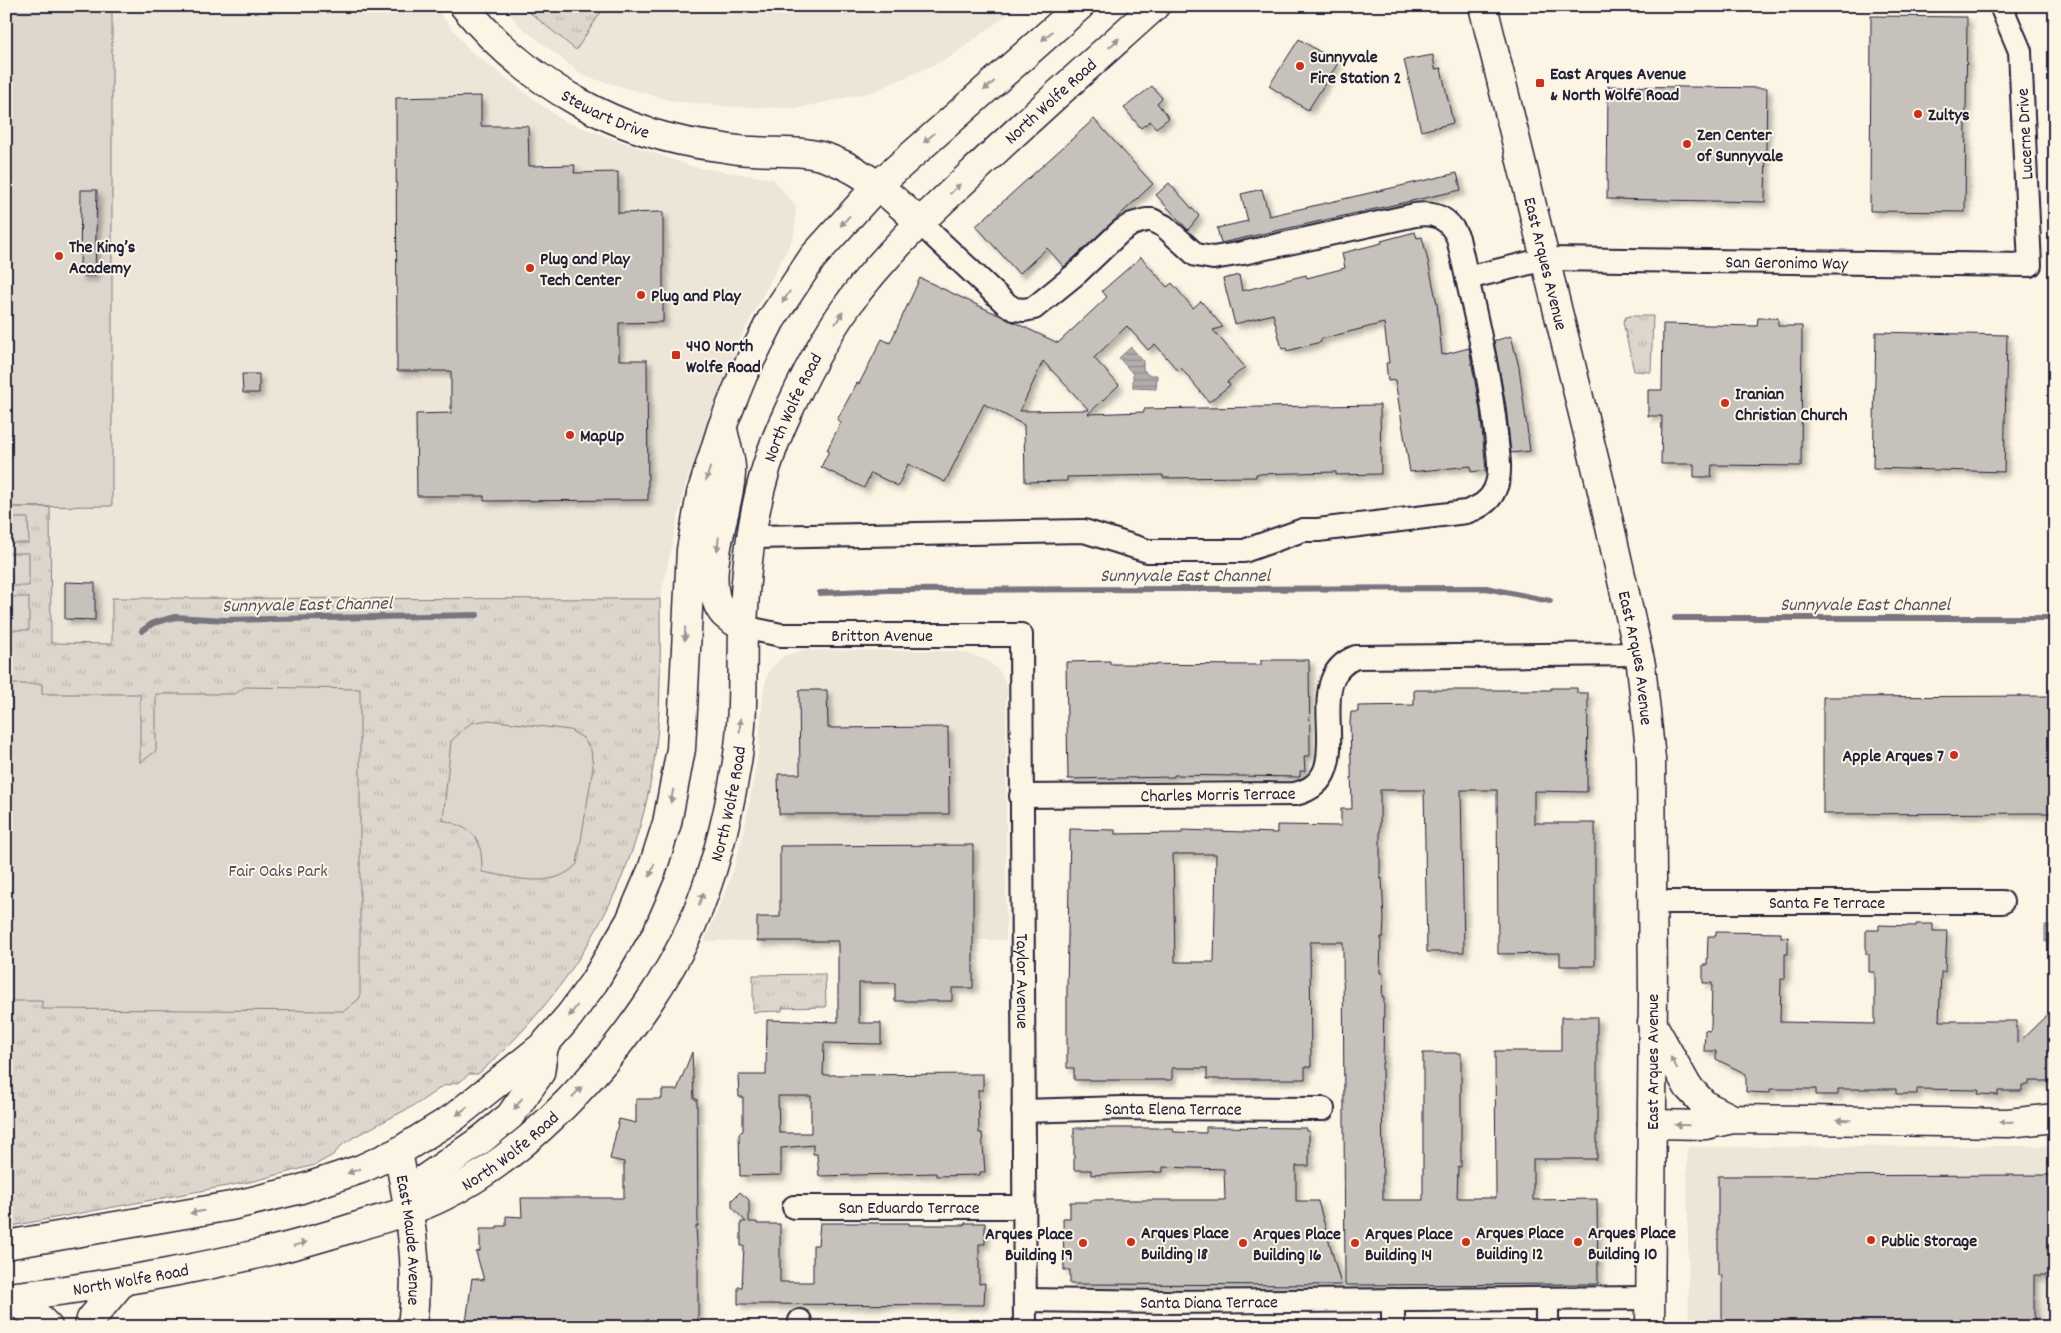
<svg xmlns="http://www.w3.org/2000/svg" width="2061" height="1333" font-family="Dekko,sans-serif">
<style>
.built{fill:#ece5d8}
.grass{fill:url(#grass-tufts);stroke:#7f7c84}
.pitch{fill:#dcd6cc;stroke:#7f7c84}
.water{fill:url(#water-rules);stroke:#78757e}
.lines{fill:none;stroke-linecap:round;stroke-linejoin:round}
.stream{stroke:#78757e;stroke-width:6}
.building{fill:#c6c1bb;stroke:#22223b;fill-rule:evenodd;filter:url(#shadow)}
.minor-casing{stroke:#22223b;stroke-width:26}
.tertiary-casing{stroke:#22223b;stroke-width:31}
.secondary-casing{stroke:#22223b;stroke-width:31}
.primary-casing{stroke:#22223b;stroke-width:31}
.trunk-casing{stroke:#22223b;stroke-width:31}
.minor{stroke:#fcf5e5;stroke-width:22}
.tertiary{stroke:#fcf5e5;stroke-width:28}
.secondary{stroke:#fcf5e5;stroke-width:28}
.primary{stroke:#fcf5e5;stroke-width:28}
.trunk{stroke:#fcf5e5;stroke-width:28}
.oneway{fill:#9a9698}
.poi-dot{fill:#c8321e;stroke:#fcf5e5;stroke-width:2}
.labels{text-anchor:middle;stroke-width:4;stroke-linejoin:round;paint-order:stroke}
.poi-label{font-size:18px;font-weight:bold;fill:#22223b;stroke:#fcf5e5;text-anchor:start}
.street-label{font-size:18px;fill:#22223b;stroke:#fcf5e5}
.park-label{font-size:18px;fill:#504f5f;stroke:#fcf5e5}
.water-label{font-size:19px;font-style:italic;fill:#545362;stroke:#fcf5e5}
</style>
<defs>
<pattern id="grass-tufts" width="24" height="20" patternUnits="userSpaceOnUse" patternTransform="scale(1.25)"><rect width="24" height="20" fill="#dcd6cc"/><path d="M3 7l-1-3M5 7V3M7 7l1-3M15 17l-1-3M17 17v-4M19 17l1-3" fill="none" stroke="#bcb7b0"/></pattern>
<pattern id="water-rules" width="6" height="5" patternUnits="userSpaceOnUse" patternTransform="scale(1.25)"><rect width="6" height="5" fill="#b2adab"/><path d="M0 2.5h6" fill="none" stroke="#908c8c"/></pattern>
<filter id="shadow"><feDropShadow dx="4.5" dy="4.5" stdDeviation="2.5" flood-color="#0004"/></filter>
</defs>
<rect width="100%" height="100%" fill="#fcf5e5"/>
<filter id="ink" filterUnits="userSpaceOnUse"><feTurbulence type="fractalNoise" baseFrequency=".02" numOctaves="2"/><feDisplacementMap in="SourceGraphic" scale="10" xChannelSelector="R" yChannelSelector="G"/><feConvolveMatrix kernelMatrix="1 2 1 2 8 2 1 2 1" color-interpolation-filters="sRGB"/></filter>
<g filter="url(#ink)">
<path class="built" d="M6,6H434L470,51L563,121L693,167L773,179L796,207L794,236L744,331L685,486L660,599L112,598V644L6,643Z
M502,6H1019L949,58L872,92L799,108L733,107L672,101L584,76L520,26Z
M803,650L958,651L987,660L1000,672L1006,684L1008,697H1006V940L705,941L731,878L744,832L758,755L763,695L767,677L770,669L784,656Z
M2055,1146V1327H1689L1687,1153L1689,1147Z"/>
<path class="grass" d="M522,6H603L601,12L576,50Z
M1630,316H1653L1651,372L1634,371L1623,322L1626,317Z
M6,507H50L51,643L112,644V598L660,599C660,651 662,703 655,754C639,880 572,992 478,1074H469L460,1082L443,1086L417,1104L354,1137L342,1145L333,1155L315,1165L254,1181L6,1227Z
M825,974L826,1007L782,1008V1011L753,1012V975Z"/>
<path class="pitch" d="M6,6H112V506L6,507Z
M6,518H28L29,543H6Z
M6,553H29V586H6Z
M6,597H29V630H6Z
M6,684H42V694H140V763L156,751V694H235L245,687L360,689V998L344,1011L42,1009V1001H6Z
M489,720L570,730L583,738L591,750L593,768L577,864C552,891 514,877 482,872C482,837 476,830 443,820L451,741L471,723Z"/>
<path class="water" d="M1131,347L1143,361V369L1148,375H1157L1156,389L1133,388V374L1119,358Z
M2045,925H2055V942H2045Z"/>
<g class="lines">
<path class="stream" d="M820,593L888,590L1486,588L1550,601
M1675,618H2055
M142,631L153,623L175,617L226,620L477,615"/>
</g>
<path class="building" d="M1871,16L1967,17L1965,212L1870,211Z
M1299,39L1338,63L1308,110L1269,86Z
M1433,55L1435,69L1441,68L1453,123L1421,131L1404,60Z
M1152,86L1162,98L1157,103L1169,118L1156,128L1150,121L1141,128L1124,108Z
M1608,86L1767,88L1765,202L1607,199Z
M481,96V126H528L529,166L575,165L574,173L618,172V213L663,212V322L619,323V360H647L648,500L484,501V496H417L416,414L451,413V371H397L396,98Z
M1094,119L1153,184L1064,267L1047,248L1019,274L976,226Z
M1457,173L1461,190L1221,243L1217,228L1248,221L1241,194L1262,189L1269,216Z
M1169,183L1199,216L1188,230L1156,195Z
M81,190H97L95,276H80Z
M1415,232L1417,238L1422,237L1428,261L1437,304L1442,355L1469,348L1480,410L1486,470L1471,472V466L1410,472L1395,380L1388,381L1386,363H1389L1384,323L1321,339V342L1287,351L1286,348L1282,349L1273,314L1235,324L1223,279L1239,275L1242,291L1306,275L1307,278L1345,268L1342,253L1382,243L1381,241Z
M1141,257L1167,287L1172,283L1193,308L1201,301L1223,327L1213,330L1245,367L1227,382L1230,385L1209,402L1181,368L1178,371L1155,344L1148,350L1127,326L1094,358L1119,385L1088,414L1144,412V409L1380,405L1381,474L1336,475V472L1256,474V477L1163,478V475L1067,477V481L1025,482L1024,425L984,404L945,482L908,464L898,486L871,473L864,488L821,467L829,451L827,450L841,422L837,420L846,403L857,383L859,384L882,339L890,343L920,278L1058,343L1107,297L1102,291ZM1043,361L1089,410L1020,411Z
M1758,318H1778V326H1802L1801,466L1712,465L1711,477H1694V464H1661L1662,416H1648V390H1662L1663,324L1757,326Z
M1876,332L2007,335L2004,472L1873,468Z
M1511,336L1519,367L1530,451L1511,453L1506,406L1494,341Z
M242,374H259V393H243Z
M65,582L95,583V620L65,619Z
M1261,660H1309L1310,756H1304L1305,771H1300V777L1174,775V777L1068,779L1066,662L1110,661V664L1261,665Z
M1551,688H1577V693H1588L1587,792L1534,791V823H1595V966H1560V953L1498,954L1497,790H1461L1464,952H1427L1424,790H1380V879L1382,878L1384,920L1383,937H1381L1380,973H1383L1382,997H1384L1383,1063H1382L1383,1200H1423V1053H1461V1167H1458L1457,1198H1496L1495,1051H1561V1017H1597V1159H1533V1200L1597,1199L1598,1284L1345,1285L1343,942H1310L1311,1067H1305V1079H1207V1068H1172V1080H1074V1068H1067V990L1070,829L1115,830V834L1182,833V830L1277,833V825L1341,826V809H1352L1350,722L1351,712H1358V706L1414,705V690H1551ZM1173,854H1216L1214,962H1175Z
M799,690H827L828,728L948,727L949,814H779L778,774H800Z
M2055,696V813L1823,814V697Z
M973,845V988H952V1001H895V983H859V1023H881V1044L824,1043L823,1075L983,1074V1090H978L979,1133H982L985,1172H980V1175L936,1176V1173L819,1176L817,1154H813V1145L781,1148V1175L740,1176L739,1133L743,1131V1097H739L738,1075H766L767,1020L838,1022V941H757V917H780V846ZM778,1096H811V1133H779Z
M1916,924H1933V931H1947L1945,972H1941L1939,1021H2017V1044L2055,1007L2053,1081H2029V1085H2022V1091H1998V1095L1978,1094L1979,1090L1917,1089V1094H1896V1089H1838V1095H1816V1089H1770V1093L1746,1092V1074L1716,1059V1051H1704L1705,1030L1710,1031L1711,1027L1712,983H1703V965H1707L1708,936H1716V932L1781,933V937H1788V954H1785V979H1781L1780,1022L1875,1024V972H1869V954H1866V930H1879V925L1916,926Z
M692,1052L694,1099H697L698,1226H696L698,1262V1327H475V1324L466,1323L472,1278L484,1280L476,1252L480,1251V1229H497V1226H506V1216L522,1217L521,1198H624V1162L610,1159L619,1119L636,1123V1099H662V1090H677Z
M1206,1127L1306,1128V1131H1309V1166H1296V1201H1318L1341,1285L1070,1284V1270H1064L1063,1218H1070V1202H1091V1200H1225L1224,1169L1163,1167V1172L1091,1175V1170H1074V1128H1173L1174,1132L1206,1133Z
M2055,1175V1275H2034V1327H1722V1275H1718V1176Z
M740,1192L749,1200V1222H757V1224H780V1282H813V1245H818L820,1223H909V1225H964L965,1223H985V1244H979V1284L985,1283L984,1305L738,1304V1287H742L744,1246H741V1222H746L732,1207V1200Z"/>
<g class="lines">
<g class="minor-casing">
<g id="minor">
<path id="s1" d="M1467,278L1546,259L2030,265L2020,51L2001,6"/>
<path d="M751,537L1084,531L1148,551H1244L1303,530H1318L1466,512C1479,508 1490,502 1495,489C1503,472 1497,450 1496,433C1489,367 1472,302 1458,238C1449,218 1436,212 1415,215L1243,253L1213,258L1196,255L1164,226L1152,220H1146L1132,224L1120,232L1077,273L1034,308L1024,310L1014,309L1005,303L920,223"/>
<path id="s2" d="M743,627L781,635H1021L1025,1327"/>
<path d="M1021,796L1295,794C1365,778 1295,680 1356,657L1639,654"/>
<path id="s3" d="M1653,902H2002"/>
<path id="s4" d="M1023,1111L1122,1108L1323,1109"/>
<path id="s5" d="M794,1207H1023"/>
<path d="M1547,1299V1327"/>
<path id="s6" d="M1025,1300L1168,1302L1651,1298"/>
<path d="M1393,1300V1327"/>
<path d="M800,1327V1321"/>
</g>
</g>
<g class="tertiary-casing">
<g id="tertiary">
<path id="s7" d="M464,6C527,84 619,136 719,147C730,149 742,151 753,151C782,153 807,149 835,161C868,174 894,199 920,223"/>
<path id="s8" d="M398,1152C410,1213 420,1264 412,1327"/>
</g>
</g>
<g class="secondary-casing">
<g id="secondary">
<path d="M723,429C725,441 730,454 731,467C733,503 696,583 724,614C729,619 737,623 743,627"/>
<path d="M410,1210L414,1193L423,1180L482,1139L510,1116L540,1073L544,1045"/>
<path d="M6,1245L231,1206L298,1190L361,1169L398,1152L453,1118L544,1045L570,1015L594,982L630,921L652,870L667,823L681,749L691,550L701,494L722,427L743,375L771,320L813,257L878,185L1080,6"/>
<path d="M6,1296L35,1314L48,1327"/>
<path id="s9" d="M6,1297C61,1292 112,1283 167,1273C229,1261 291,1248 352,1228C383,1218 414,1211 442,1197C542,1148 646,1027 691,927C714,875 728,818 737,762C744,718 742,672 743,628C746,559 754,487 783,423C801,383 821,342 847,306C882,257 927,215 971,174C1031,117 1093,62 1155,6"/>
<path d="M89,1327L91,1319L123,1281"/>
</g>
</g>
<g class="primary-casing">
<g id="primary">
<path id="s10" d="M1483,6L1602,491L1641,665L1651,759L1653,993L1650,1327"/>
</g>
</g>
<g class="trunk-casing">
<path id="trunk" d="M1652,1023L1688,1087L1705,1105L1733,1119
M1652,1124L1705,1125L1733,1119L2008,1123L2055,1118"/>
</g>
<use href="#minor" class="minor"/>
<use href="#tertiary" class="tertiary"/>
<use href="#secondary" class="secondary"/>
<use href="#primary" class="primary"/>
<use href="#trunk" class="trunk"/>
</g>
<defs><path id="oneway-solid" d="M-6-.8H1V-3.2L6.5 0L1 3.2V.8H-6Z" transform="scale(1.25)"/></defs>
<g class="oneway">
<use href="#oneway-solid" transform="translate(1047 36) rotate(139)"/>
<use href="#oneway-solid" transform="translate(1114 43) rotate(-42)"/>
<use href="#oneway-solid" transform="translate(989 86) rotate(139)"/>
<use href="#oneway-solid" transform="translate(929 138) rotate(139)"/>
<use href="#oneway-solid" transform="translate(955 189) rotate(-44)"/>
<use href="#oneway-solid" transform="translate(845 221) rotate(132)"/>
<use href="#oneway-solid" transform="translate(786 297) rotate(123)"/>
<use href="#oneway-solid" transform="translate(839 318) rotate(-58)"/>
<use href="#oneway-solid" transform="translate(708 474) rotate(107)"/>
<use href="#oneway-solid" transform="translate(718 544) rotate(96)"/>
<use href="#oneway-solid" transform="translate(685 634) rotate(92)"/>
<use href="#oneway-solid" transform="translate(740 725) rotate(-87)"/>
<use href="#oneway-solid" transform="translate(672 796) rotate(101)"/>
<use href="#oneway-solid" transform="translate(652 870) rotate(110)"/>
<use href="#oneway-solid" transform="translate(701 899) rotate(-70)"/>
<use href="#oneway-solid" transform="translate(573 1011) rotate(127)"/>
<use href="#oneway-solid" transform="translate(1674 1063) rotate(-119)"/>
<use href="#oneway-solid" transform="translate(577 1092) rotate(-46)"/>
<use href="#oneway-solid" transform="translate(518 1104) rotate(125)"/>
<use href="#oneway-solid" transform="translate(462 1111) rotate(142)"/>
<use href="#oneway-solid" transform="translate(1844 1120) rotate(-179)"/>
<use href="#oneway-solid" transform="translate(2006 1122) rotate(178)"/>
<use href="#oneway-solid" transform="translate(1682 1125) rotate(-179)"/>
<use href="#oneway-solid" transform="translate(354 1171) rotate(161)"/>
<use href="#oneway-solid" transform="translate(197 1212) rotate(170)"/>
<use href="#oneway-solid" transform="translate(300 1244) rotate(-16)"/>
</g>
</g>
<g class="poi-dot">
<circle cx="1300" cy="66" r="5"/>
<rect x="1535" y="78" width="10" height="10" rx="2.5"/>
<circle cx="1918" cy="114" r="5"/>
<circle cx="1687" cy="144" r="5"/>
<circle cx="59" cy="256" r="5"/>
<circle cx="530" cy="268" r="5"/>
<circle cx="641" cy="295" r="5"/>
<rect x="671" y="350" width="10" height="10" rx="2.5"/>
<circle cx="1725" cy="403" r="5"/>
<circle cx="570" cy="435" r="5"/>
<circle cx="1954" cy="755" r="5"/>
<circle cx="1871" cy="1240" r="5"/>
<circle cx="1131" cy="1242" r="5"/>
<circle cx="1466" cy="1242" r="5"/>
<circle cx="1578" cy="1242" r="5"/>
<circle cx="1083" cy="1243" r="5"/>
<circle cx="1243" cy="1243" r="5"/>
<circle cx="1355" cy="1243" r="5"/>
</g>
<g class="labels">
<g class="poi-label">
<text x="1310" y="62">Sunnyvale<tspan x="1310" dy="21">Fire Station 2</tspan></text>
<text x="1550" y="79">East Arques Avenue<tspan x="1550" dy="21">&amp; North Wolfe Road</tspan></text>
<text x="1928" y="120">Zultys</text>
<text x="1697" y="140">Zen Center<tspan x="1697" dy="21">of Sunnyvale</tspan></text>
<text x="69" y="252">The King’s<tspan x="69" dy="21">Academy</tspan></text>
<text x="540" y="264">Plug and Play<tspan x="540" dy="21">Tech Center</tspan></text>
<text x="651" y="301">Plug and Play</text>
<text x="686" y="351">440 North<tspan x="686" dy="21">Wolfe Road</tspan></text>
<text x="1735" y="399">Iranian<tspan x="1735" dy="21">Christian Church</tspan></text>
<text x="580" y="441">MapUp</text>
<text x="1944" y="761" text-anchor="end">Apple Arques 7</text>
<text x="1141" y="1238">Arques Place<tspan x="1141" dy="21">Building 18</tspan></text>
<text x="1476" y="1238">Arques Place<tspan x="1476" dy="21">Building 12</tspan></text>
<text x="1588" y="1238">Arques Place<tspan x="1588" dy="21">Building 10</tspan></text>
<text x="1073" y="1239" text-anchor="end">Arques Place<tspan x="1073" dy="21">Building 19</tspan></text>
<text x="1253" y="1239">Arques Place<tspan x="1253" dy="21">Building 16</tspan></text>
<text x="1365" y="1239">Arques Place<tspan x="1365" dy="21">Building 14</tspan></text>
<text x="1881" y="1246">Public Storage</text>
</g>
<g class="street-label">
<text dy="6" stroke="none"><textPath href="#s9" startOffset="1761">North Wolfe Road</textPath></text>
<text dy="6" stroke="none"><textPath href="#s7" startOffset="180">Stewart Drive</textPath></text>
<text transform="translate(2024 134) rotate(-93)" y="6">Lucerne Drive</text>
<text dy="6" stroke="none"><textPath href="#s1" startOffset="322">San Geronimo Way</textPath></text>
<text dy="6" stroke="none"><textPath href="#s10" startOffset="265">East Arques Avenue</textPath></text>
<text dy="6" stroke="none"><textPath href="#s9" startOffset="1356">North Wolfe Road</textPath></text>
<text dy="6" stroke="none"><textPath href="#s2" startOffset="140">Britton Avenue</textPath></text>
<text dy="6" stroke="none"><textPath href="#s10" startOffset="670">East Arques Avenue</textPath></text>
<text transform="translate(1218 794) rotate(-1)" y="6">Charles Morris Terrace</text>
<text dy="6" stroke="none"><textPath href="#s9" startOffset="951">North Wolfe Road</textPath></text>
<text dy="6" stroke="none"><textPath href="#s3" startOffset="174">Santa Fe Terrace</textPath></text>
<text dy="6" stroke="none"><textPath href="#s2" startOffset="625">Taylor Avenue</textPath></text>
<text transform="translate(1652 1062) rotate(-90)" y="6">East Arques Avenue</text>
<text dy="6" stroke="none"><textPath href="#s4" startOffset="150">Santa Elena Terrace</textPath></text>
<text dy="6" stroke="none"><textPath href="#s9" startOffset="531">North Wolfe Road</textPath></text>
<text dy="6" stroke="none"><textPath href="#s5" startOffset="115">San Eduardo Terrace</textPath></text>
<text dy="6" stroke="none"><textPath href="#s8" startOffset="89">East Maude Avenue</textPath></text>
<text dy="6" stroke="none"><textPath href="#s9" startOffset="126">North Wolfe Road</textPath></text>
<text dy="6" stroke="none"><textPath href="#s6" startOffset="184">Santa Diana Terrace</textPath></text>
</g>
<g class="park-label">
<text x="278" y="876">Fair Oaks Park</text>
</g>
<g class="water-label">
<text x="1185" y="581">Sunnyvale East Channel</text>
<text transform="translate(307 603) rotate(-1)" y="7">Sunnyvale East Channel</text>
<text x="1865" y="610">Sunnyvale East Channel</text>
</g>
</g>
<rect width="2061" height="1333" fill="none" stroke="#fcf5e5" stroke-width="25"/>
<rect x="12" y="12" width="2036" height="1308" fill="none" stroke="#22223b" stroke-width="2" filter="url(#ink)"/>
</svg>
